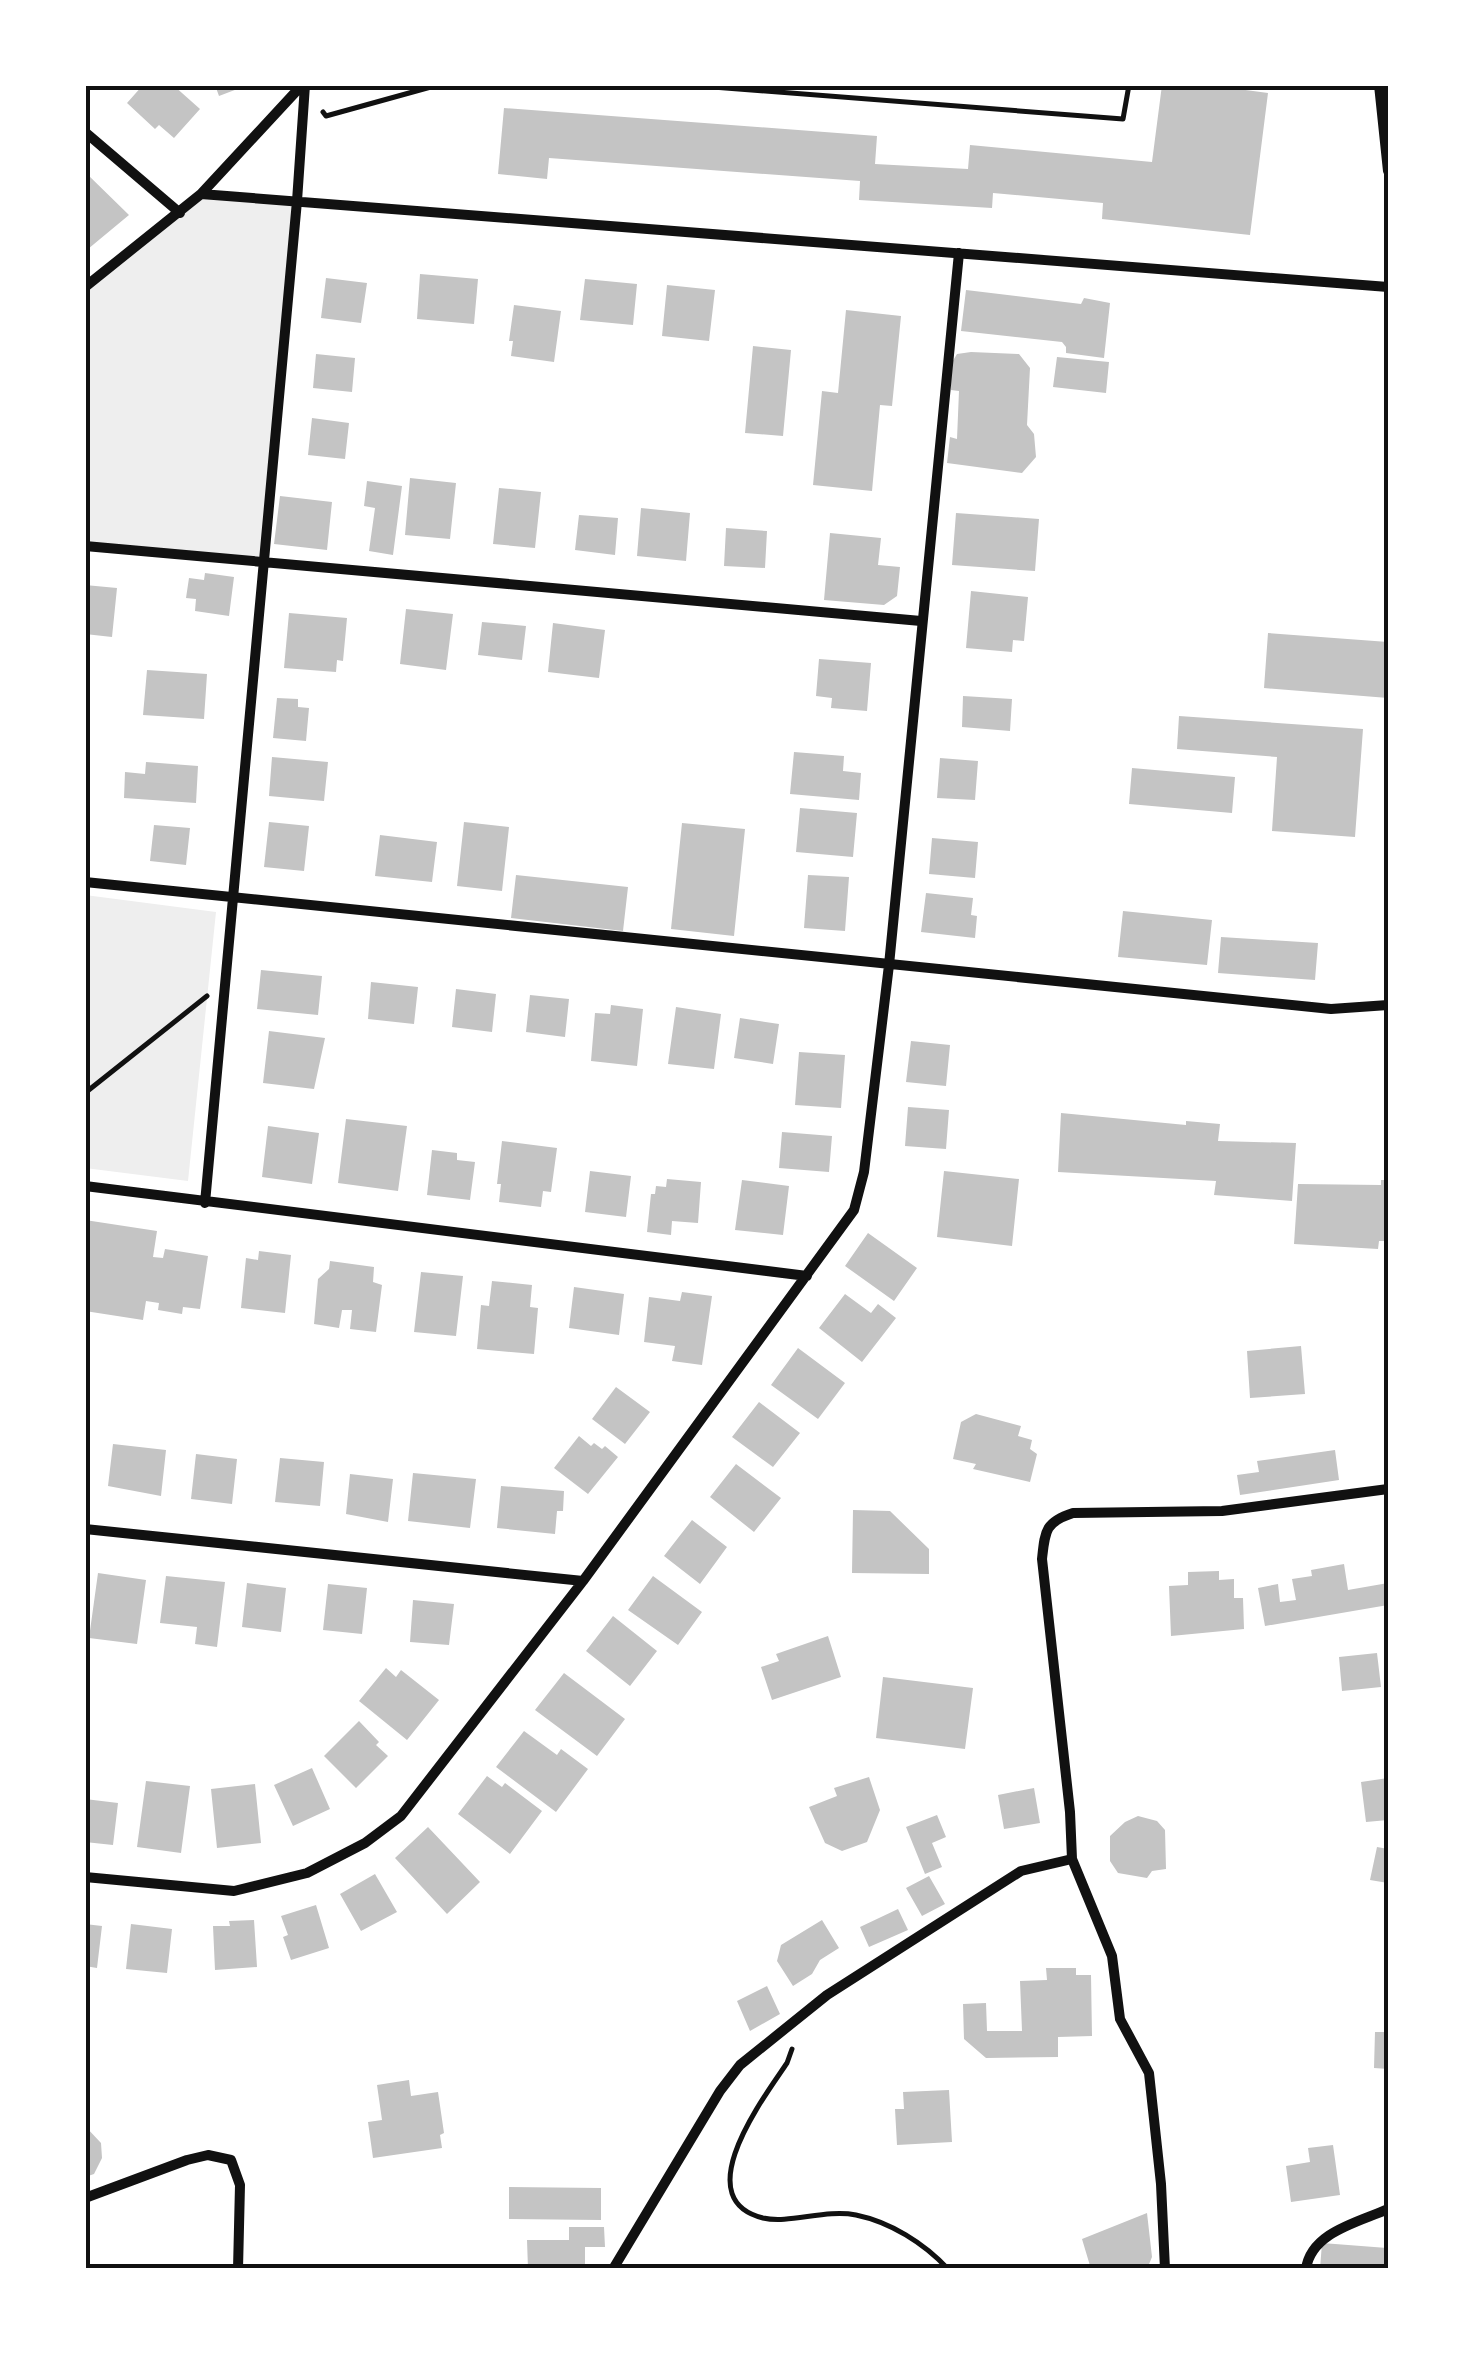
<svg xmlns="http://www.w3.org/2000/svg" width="1473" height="2354" font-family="'Fira Sans Condensed',sans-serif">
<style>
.green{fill:#eee}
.building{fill:#c4c4c4}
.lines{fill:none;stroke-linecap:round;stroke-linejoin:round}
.path{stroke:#111;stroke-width:5}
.minor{stroke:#111;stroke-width:10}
.neatline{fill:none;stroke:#111;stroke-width:4}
</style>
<rect width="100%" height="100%" fill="#fff"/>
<path class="green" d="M201,194L297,201L264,561L85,546V287Z
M85,895L216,912L188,1181L85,1168Z"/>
<path class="building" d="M143,85H173L200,109L174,138L159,125L155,129L127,103Z
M215,85H239L240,88L219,96Z
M1162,85H1208L1268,93L1250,235L1102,219L1103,203L993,193L992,208L859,200L860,181L549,158L547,179L498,174L504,108L877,136L875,164L968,169L970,145L1152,162Z
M85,172L129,215L88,249L85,245Z
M420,274L478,279L474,324L417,319Z
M326,278L367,283L361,323L321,318Z
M585,279L637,284L633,325L580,320Z
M667,285L715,290L709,341L662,336Z
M966,290L1081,304L1084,298L1110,303L1104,358L1066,353V347L1062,342L961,331Z
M514,305L561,311L554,362L511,356L513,341H509Z
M846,310L901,316L892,406L880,405L872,491L813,485L822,391L838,393Z
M753,346L791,350L783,436L745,433Z
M971,352L1019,354L1030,368L1027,425L1034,434L1036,457L1022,473L947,463L950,437L957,439L959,391L951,390V364L957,354Z
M316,354L355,358L352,392L313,388Z
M1057,357L1109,362L1106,393L1053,387Z
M312,418L349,423L345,459L308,455Z
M410,478L456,483L450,539L405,535Z
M367,481L402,486L393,555L369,551L375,508L364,506Z
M499,488L541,492L535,548L493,544Z
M280,496L332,502L327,550L274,544Z
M641,508L690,513L686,561L637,556Z
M956,513L1039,519L1035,571L952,565Z
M579,515L618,518L615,555L575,550Z
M726,528L767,531L765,568L724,566Z
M830,533L881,538L878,565L900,567L897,596L884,605L824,600Z
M205,573L234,577L229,616L195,611L196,599L186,598L189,578L204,580Z
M85,585L117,588L112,637L85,634Z
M971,591L1028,597L1024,641L1013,640L1012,652L966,648Z
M406,609L453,614L446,670L400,664Z
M289,613L347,618L343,661L337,660L336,672L284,668Z
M482,622L526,626L522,660L478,655Z
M553,623L605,630L599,678L548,672Z
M1268,633L1388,642V698L1264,688Z
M819,659L871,663L867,711L831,708L832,698L816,696Z
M147,670L207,674L204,719L143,715Z
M963,696L1012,699L1010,731L962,727Z
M277,698L298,699V707L309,708L306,741L273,738Z
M1179,716L1363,729L1355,837L1272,831L1277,757L1177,749Z
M794,752L844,756L843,771L861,773L859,800L790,794Z
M272,757L328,762L324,801L269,796Z
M940,758L978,761L975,800L937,798Z
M146,762L198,766L196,803L124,798L125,772L145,774Z
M1132,768L1235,777L1232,813L1129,804Z
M800,808L857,813L853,857L796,852Z
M269,822L309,826L304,871L264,867Z
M464,822L509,827L502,891L457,886Z
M682,823L745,829L734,936L671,929Z
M154,825L190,828L186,865L150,861Z
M380,835L437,842L432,882L375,876Z
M932,838L978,842L975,878L929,874Z
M516,875L628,887L623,931L511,918Z
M808,875L849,877L845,931L804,928Z
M926,893L973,898L971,915L977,916L975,938L921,932Z
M1123,911L1212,920L1207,965L1118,957Z
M1221,937L1318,943L1315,980L1218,973Z
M261,970L322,976L318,1015L257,1009Z
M371,982L418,987L414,1024L368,1019Z
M456,989L496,994L492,1032L452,1027Z
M530,995L569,999L565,1037L526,1032Z
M611,1005L643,1009L637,1066L591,1061L595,1013L610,1014Z
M676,1007L721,1014L714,1069L668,1064Z
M740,1018L779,1024L773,1064L734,1058Z
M269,1031L325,1038L314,1089L263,1083Z
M911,1041L950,1045L946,1086L906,1082Z
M799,1052L845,1055L841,1108L795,1105Z
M908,1107L949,1110L946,1149L905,1146Z
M1061,1113L1186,1125V1121L1220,1124L1218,1141L1296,1143L1292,1201L1214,1195L1216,1181L1058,1172Z
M346,1119L407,1126L398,1191L338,1183Z
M268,1126L319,1133L312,1184L262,1177Z
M782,1132L832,1136L829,1172L779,1168Z
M502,1141L557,1148L551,1192L543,1191L541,1207L499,1202L501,1184H497Z
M432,1150L457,1153V1160L475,1162L470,1200L427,1195Z
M590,1171L631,1176L626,1217L585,1212Z
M944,1171L1019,1179L1012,1246L937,1237Z
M667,1179L701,1182L698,1223L672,1221L671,1235L647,1232L651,1194H655L656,1186L666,1187Z
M742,1180L789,1186L783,1235L735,1230Z
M1381,1180H1388V1241H1379L1378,1249L1294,1244L1298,1184L1381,1185Z
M85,1220L157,1231L153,1257L163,1258L165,1249L208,1256L200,1309L183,1307L182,1314L158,1310L159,1303L146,1301L143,1320L85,1311Z
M868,1233L917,1268L894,1301L845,1266Z
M259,1251L291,1255L285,1313L241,1308L246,1258L258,1260Z
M330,1261L374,1267L373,1282L382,1285L376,1332L350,1329L352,1310H342L339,1328L314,1324L318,1279L329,1269Z
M421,1272L463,1276L456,1336L414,1332Z
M492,1281L532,1285L530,1307L538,1308L534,1354L477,1349L481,1305L489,1306Z
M574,1287L624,1294L619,1335L569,1328Z
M682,1292L712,1296L702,1365L672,1361L675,1346L644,1342L649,1297L680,1301Z
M845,1294L871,1313L878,1304L896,1318L862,1362L819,1328Z
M1301,1346L1305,1394L1250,1398L1247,1351Z
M798,1348L845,1383L818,1419L771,1385Z
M616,1387L650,1412L625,1444L592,1419Z
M759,1402L800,1433L773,1467L732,1437Z
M976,1414L1021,1426L1018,1436L1032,1440L1030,1449L1037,1454L1030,1482L973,1469L976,1464L953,1459L961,1422Z
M579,1436L591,1446L594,1443L602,1449L605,1446L618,1457L588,1494L554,1468Z
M113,1444L166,1450L161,1496L108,1486Z
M1335,1450L1339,1480L1240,1495L1237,1475L1259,1472L1257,1461Z
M196,1454L237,1459L232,1504L191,1499Z
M280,1458L324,1462L320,1506L275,1502Z
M736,1464L781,1498L754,1532L710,1497Z
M413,1473L476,1479L470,1528L408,1521Z
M350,1474L393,1479L388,1522L346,1514Z
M501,1486L564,1491L563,1511H557L555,1534L497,1528Z
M853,1510L890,1511L929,1549V1574L852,1573Z
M692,1520L727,1547L700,1584L664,1556Z
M1344,1564L1348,1590L1388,1583V1605L1265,1626L1258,1588L1278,1584L1280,1602L1296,1600L1292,1579L1312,1576L1311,1570Z
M1219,1571V1580L1234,1579V1598H1243L1244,1629L1171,1636L1169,1586L1188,1585V1572Z
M98,1573L146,1580L137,1644L89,1638Z
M166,1576L225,1582L217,1647L195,1644L197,1627L160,1623Z
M653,1576L702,1612L678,1645L628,1610Z
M247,1583L286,1588L281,1632L242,1627Z
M328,1584L367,1588L362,1634L323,1630Z
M413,1600L454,1604L449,1645L410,1642Z
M613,1616L657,1651L630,1686L586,1651Z
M828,1636L841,1677L772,1700L761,1667L779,1661L776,1654Z
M1377,1653L1381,1687L1342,1691L1339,1657Z
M386,1668L396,1677L401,1670L439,1700L407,1740L359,1701Z
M564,1673L625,1719L597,1756L535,1710Z
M883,1677L973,1688L965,1749L876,1738Z
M359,1721L379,1742L376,1745L388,1756L356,1788L324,1756Z
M524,1731L557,1755L561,1749L588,1769L556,1812L496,1767Z
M312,1768L330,1809L293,1826L274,1785Z
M487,1776L502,1787L505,1783L542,1811L510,1854L458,1814Z
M869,1777L880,1810L867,1842L842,1851L825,1843L809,1807L837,1796L834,1788Z
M1388,1778V1820L1366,1822L1361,1782Z
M146,1781L190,1786L181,1853L137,1847Z
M255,1784L261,1843L217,1848L211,1789Z
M1034,1788L1040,1823L1004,1829L998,1795Z
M85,1799L118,1803L113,1845L85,1842Z
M937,1815L946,1837L932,1843L942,1867L925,1874L906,1827Z
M1138,1816L1157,1821L1165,1830L1166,1869L1152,1871L1147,1878L1118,1873L1110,1861V1836L1125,1822Z
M428,1827L480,1882L447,1914L395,1858Z
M1377,1847L1388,1849V1883L1370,1880Z
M375,1874L397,1912L361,1931L340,1894Z
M929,1876L945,1904L922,1916L906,1888Z
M316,1905L329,1948L291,1960L283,1937L288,1935L281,1916Z
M898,1909L908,1930L869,1947L860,1927Z
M254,1920L257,1967L215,1970L213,1926H230L229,1921Z
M822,1920L839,1948L820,1960L812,1974L793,1986L777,1961L781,1945Z
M85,1924L102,1926L97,1968L85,1966Z
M131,1924L172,1929L167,1973L126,1969Z
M1046,1968H1076V1975H1091L1092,2036L1058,2037V2057L986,2058L964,2039L963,2004L986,2003L987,2031H1022L1020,1981L1047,1980Z
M767,1986L780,2014L750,2031L737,2001Z
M1375,2032H1388V2069L1374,2068Z
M409,2080L411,2096L438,2092L444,2133L440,2135L442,2148L373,2158L368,2122L382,2120L377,2085Z
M949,2090L952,2142L897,2145L895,2109H904L903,2092Z
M85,2126L101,2143L102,2158L94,2174L85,2177Z
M1333,2145L1340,2195L1291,2202L1286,2166L1310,2162L1308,2148Z
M509,2187L601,2188V2220L509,2219Z
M1147,2213L1152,2257L1147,2269H1091L1082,2239Z
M569,2227H604L605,2247H585V2269H528L527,2240H569Z
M1322,2243L1387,2248L1386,2269H1320Z"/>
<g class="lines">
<path class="path" d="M687,85L1123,119L1129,85
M323,112L326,116L438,85
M85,1093L207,996
M792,2049L787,2063C765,2096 686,2199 763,2218C790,2224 825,2209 856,2215C890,2222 924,2243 948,2269"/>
<path class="minor" d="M1379,85L1388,171
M85,132L180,213
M201,194L1388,287
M85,287L201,194L302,85
M85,546L921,621
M85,882L1331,1009L1388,1005
M85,1186L807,1276
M205,1203L297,201L305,85
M85,1529L583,1581
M85,1877L234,1891L307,1873L365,1843L401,1816L583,1581L854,1210L864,1172L889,965L959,253
M85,2198L187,2160L208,2155L231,2160L240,2185L238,2269
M613,2269L720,2091L740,2065L827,1995L1021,1871L1072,1859
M1165,2269L1161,2184L1149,2073L1120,2019L1112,1956L1072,1859L1070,1812L1042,1559C1045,1531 1045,1522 1073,1513L1222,1511L1388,1489
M1306,2269C1311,2232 1359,2222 1388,2209"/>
</g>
<rect width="1473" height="2354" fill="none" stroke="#ffffff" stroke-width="175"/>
<rect x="88" y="88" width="1298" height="2178" class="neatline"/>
</svg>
